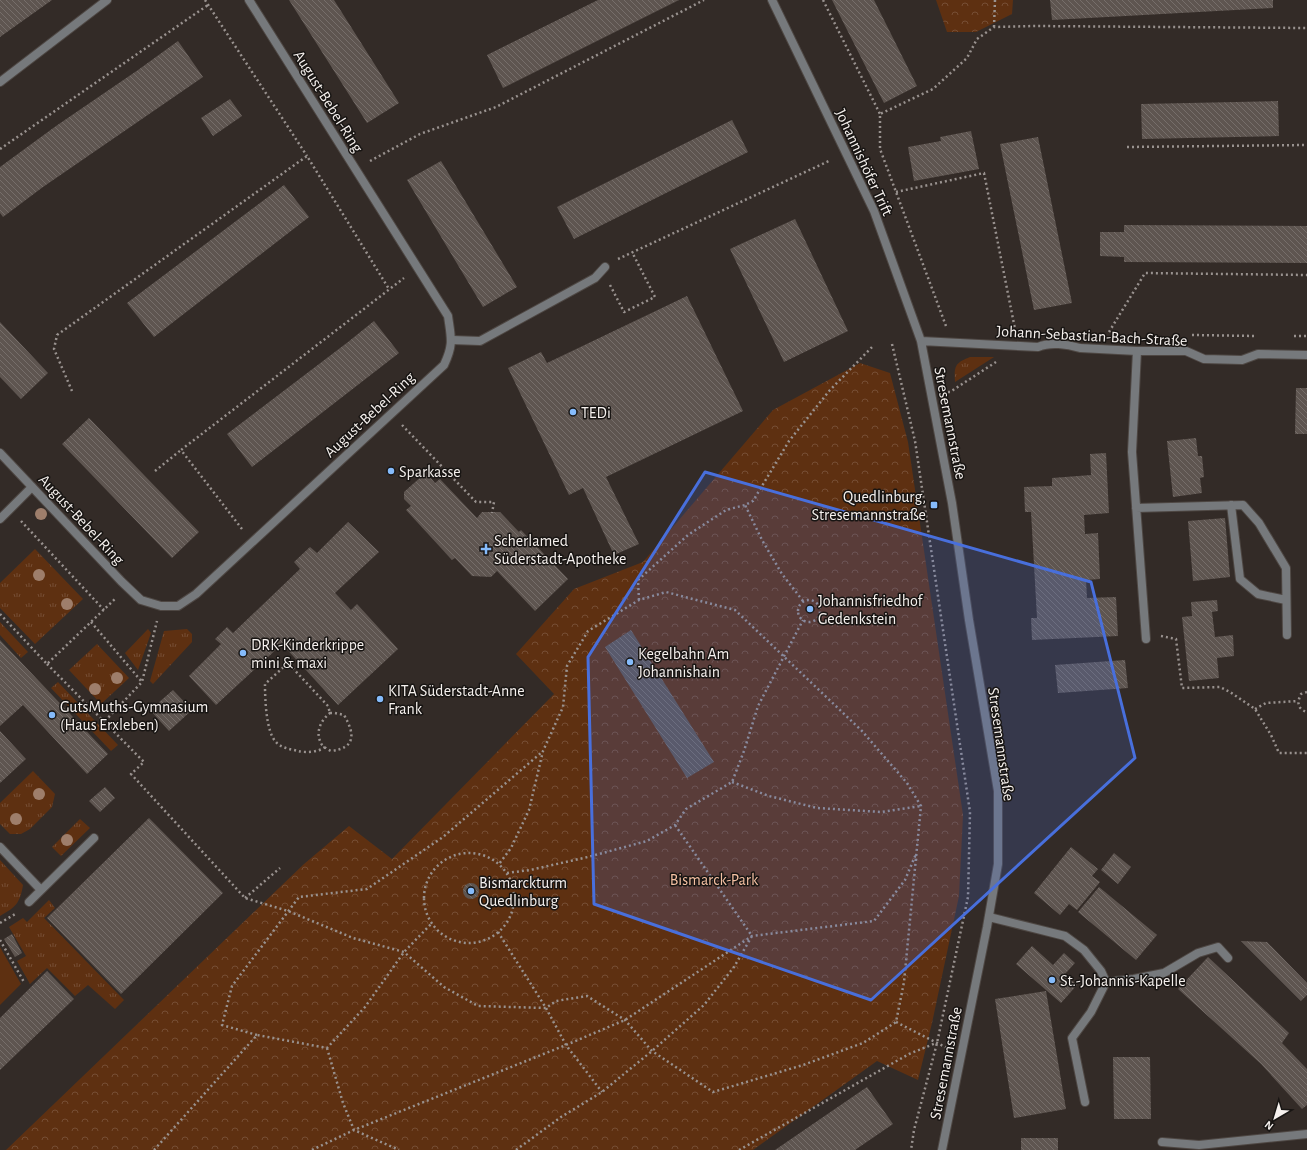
<svg xmlns="http://www.w3.org/2000/svg" width="1307" height="1150" font-family="'Alegreya Sans',sans-serif">
<style>
.grass{fill:url(#grass-tufts)}
.forest{fill:url(#forest-crowns)}
.pitch{fill:#5e3011}
.building{fill:url(#building-back-hatch)}
.lines{fill:none;stroke-linecap:round;stroke-linejoin:round}
.lane-casing{stroke:#4e4743;stroke-width:10}
.street-casing{stroke:#4e4743;stroke-width:10}
.path{stroke:#99928f;stroke-width:2.5;stroke-dasharray:2 3;stroke-linecap:butt}
.lane{stroke:#76797c;stroke-width:8}
.street{stroke:#76797c;stroke-width:8}
.tree{fill:#9e7e6b}
.marked{fill:#486fdc;fill-opacity:0.2;stroke:#486fdc;stroke-width:3;stroke-linejoin:round}
.poi-dot{fill:#85bbfb;stroke:#181513;stroke-width:1.5}
.labels{text-anchor:middle;stroke-width:3;stroke-linejoin:round;paint-order:stroke}
.street-label{font-size:16px;fill:#f6f1ee;stroke:#181513}
.poi-label{font-size:16px;fill:#f6f1ee;stroke:#181513;text-anchor:start}
.park-label{font-size:16px;fill:#f5c1a3;stroke:#181513}
</style>
<defs>
<pattern id="grass-tufts" width="24" height="20" patternUnits="userSpaceOnUse"><rect width="24" height="20" fill="#5e3011"/><path d="M3 7l-1-3M5 7V3M7 7l1-3M15 17l-1-3M17 17v-4M19 17l1-3" fill="none" stroke="#764e34"/></pattern>
<pattern id="forest-crowns" width="20" height="18" patternUnits="userSpaceOnUse"><rect width="20" height="18" fill="#5e3011"/><path d="M2 6a3 3 0 1 1 6 0M12 15a3 3 0 1 1 6 0" fill="none" stroke="#764e34"/></pattern>
<pattern id="building-back-hatch" width="6" height="6" patternUnits="userSpaceOnUse"><rect width="6" height="6" fill="#5e5550"/><path d="M-1 5l2 2M0 0l6 6M5-1l2 2" fill="none" stroke="#766e6a"/></pattern>
</defs>
<rect width="100%" height="100%" fill="#332b27"/>
<path class="grass" d="M970,357H994L955,382C954,366 955,363 970,357Z
M35,549L83,599L35,644L0,608V583Z
M0,622L28,652L21,658L0,635Z
M148,629L151,633L138,670L125,653Z
M187,629L192,634V642L153,684L150,681L164,631Z
M97,644L129,678L101,704L69,670Z
M58,682L118,745L111,751L51,688Z
M33,771L55,794L52,807L30,829L21,834H10L0,824V803Z
M80,819L90,828L61,856L52,847Z
M0,860L23,885C20,903 16,907 0,916Z
M49,900L55,908L44,918L124,1000L115,1009L88,985L75,996L47,968L30,984L17,961L26,956L9,927L23,918L27,922Z"/>
<path class="forest" d="M936,0H1013L1012,14L976,32H947Z
M860,363L890,373L908,442L963,815L959,896L932,1023L918,1080L877,1061L753,1150H6L304,864L349,826L392,859L554,694L516,654L574,589L643,562L773,410Z"/>
<path class="pitch" d="M0,947L21,984L0,1005Z"/>
<path class="building" d="M0,0H52L0,37Z
M289,0H334L399,103L367,123Z
M598,0H679L503,88L487,55Z
M832,0H874L917,86L884,103Z
M1050,0H1273V8L1052,20Z
M178,41L203,77L43,187L3,217L0,213V167L56,126L138,70Z
M230,99L242,116L213,136L201,118Z
M1278,101L1279,136L1142,139L1141,104Z
M732,120L748,152L574,239L557,207Z
M971,131L979,169L914,181L908,147L941,141L940,137Z
M1038,137L1072,303L1034,310L1000,144Z
M441,161L517,287L483,307L407,180Z
M284,185L309,217L154,337L127,303Z
M795,219L848,331L784,362L730,249Z
M1124,225L1307,226V263L1124,262V257L1100,256V232H1124Z
M687,296L743,411L606,477L639,544L614,555L583,488L569,495L508,368L541,352L547,363Z
M374,321L399,353L252,467L227,434L348,342Z
M0,322L48,373L21,399L0,377Z
M1296,388H1307V434H1295Z
M89,418L199,532L172,558L62,444Z
M1196,438L1198,456H1202L1204,477L1200,478L1202,493L1173,497L1167,441Z
M1106,453L1109,513L1084,515L1085,534L1098,533L1100,579L1086,580L1087,598L1116,597L1118,636L1032,640L1031,618H1037L1031,512H1025L1024,487L1052,486V478L1091,475L1090,454Z
M422,476H429L435,483L440,479L477,518L482,512H500L519,532L521,530L568,579L535,611L497,571L491,577L472,576L455,558L452,560L406,510L411,506L404,499V492Z
M1225,518L1230,577L1193,581L1188,521Z
M348,522L379,552L335,593L351,610L357,604L398,649L338,705L282,644L216,705L189,676L221,644L215,639L227,627L233,633L300,569L294,562L310,547L317,553Z
M1217,600L1218,611L1212,612L1215,637L1233,635L1234,656L1217,658L1219,678L1189,681L1182,617L1192,616L1191,602Z
M631,630L714,762L687,778L605,647Z
M0,640L108,754L87,774L23,705L0,726Z
M1125,660L1128,688L1058,693L1055,665Z
M173,690L192,710L169,731L150,710Z
M0,731L26,759L0,783Z
M105,787L115,798L100,812L89,801Z
M149,818L223,893L121,994L47,918Z
M1071,847L1098,869L1092,876L1100,882L1077,910L1069,904L1060,915L1034,893Z
M1114,853L1131,867L1118,884L1101,870Z
M463 891a8 8 0 1 1 16 0a8 8 0 1 1-16 0Z
M1099,887L1157,935L1136,960L1078,912Z
M12,934L22,953L15,957L4,939Z
M1241,941L1267,942L1307,983V995L1301,1001Z
M1032,946L1053,965L1064,953L1075,963L1065,974L1077,985L1061,1003L1016,964Z
M1208,957L1289,1033L1282,1043L1307,1069V1105L1302,1109L1261,1064L1178,989Z
M47,971L74,999L0,1070V1018Z
M1046,991L1066,1109L1014,1118L995,999Z
M1113,1057H1150L1151,1119H1114Z
M867,1087L893,1124L855,1150H775Z
M1021,1138H1058V1150H1021Z"/>
<g class="lines">
<g class="lane-casing">
<path id="lane" d="M452,340L480,341L595,278L605,267
M1137,351L1132,452L1146,639
M1231,505L1240,579L1258,594L1286,600
M1136,508L1243,505L1259,523L1286,568L1287,635
M0,519L32,487
M0,847L41,890
M29,902L94,838
M989,917L1065,936L1084,950L1101,971L1106,982
M1106,982L1134,979L1164,973L1198,953L1218,947L1228,958
M1085,1102L1072,1038L1091,1012L1106,982
M1162,1142L1199,1145L1307,1134"/>
</g>
<g class="street-casing">
<path id="street" d="M772,0L874,211L921,341L952,503L969,620L998,791V864L987,927L942,1150
M0,82L107,0
M921,341L1038,347C1050,342 1067,344 1080,348L1137,351H1186L1204,359L1242,360L1258,354L1307,355
M0,453L121,581L141,600L161,606H178L196,594L444,365C454,344 451,338 448,316L249,0"/>
</g>
<path class="path" d="M205,0L307,156
M823,0L880,114
M994,27L995,0
M1127,147L1307,145
M0,149L208,5
M370,161L420,134L496,107L704,0
M896,192L984,173L1015,329
M618,259L831,160
M610,285L624,312L655,297L632,252
M946,326L880,149V114L933,89L967,58L977,39L994,27L1034,26L1307,28
M1109,332L1145,273L1307,275
M1192,335L1255,336
M1294,336H1307
M892,344L915,441L970,812L968,897L937,1043L914,1130L911,1150
M72,391L54,349L57,335L307,156L389,289
M948,392H950L996,362
M402,425L476,502H494L492,513
M155,471L181,450
M21,521L104,610
M242,529L181,450L404,278
M798 611a11 11 0 1 1 22 0a11 11 0 1 1-22 0Z
M639,600L638,580L688,535L726,510L745,505
M803,601L782,574L762,540L745,505L753,501L789,441L830,390L874,345
M0,614L47,664L116,598
M91,622L142,682
M1161,636L1176,639L1182,688L1220,687L1230,692L1255,709L1271,735L1279,753H1307
M47,664L144,762L131,774L245,898L288,911L353,938L404,952L444,987L478,1006L546,1008L556,1001L587,996L625,1020L652,1051L713,1092L803,1065L863,1043L896,1022L904,982L921,806L907,783L862,731L735,610L666,592L639,600L588,631L567,666L563,707L543,751L529,810L511,848L499,864
M1307,692L1301,694C1297,702 1297,709 1307,712
M1255,709L1266,703L1298,701
M330,713H335L344,715C355,734 356,748 331,751C327,749 322,746 321,743C315,732 321,720 330,713Z
M105,721L142,682L157,621
M325,747C319,752 306,753 298,751C290,749 281,748 276,742C266,732 265,699 265,684L288,663L328,706L330,713
M732,782L769,796L817,808L881,812L921,806
M424 898a45 45 0 1 1 90 0a45 45 0 1 1-90 0Z
M507,873L530,870L588,857L647,841L675,825L686,809L732,782L744,751L758,706L803,620
M245,898L280,868
M0,923L17,913
M498,932L546,1008L566,1045L602,1092
M0,940L24,982
M896,1022L947,1048
M257,1035L222,1025L232,986L299,897L367,889L443,837L542,752
M327,1048L343,1103L354,1130L399,1150
M154,1150L257,1035L327,1048L365,1007L404,952L431,924
M312,1150L354,1130L566,1045L625,1020L752,936L874,921L905,880L916,854
M516,1150L561,1117L602,1092L652,1051L704,1005L734,967L752,936L675,825
M739,1150L909,1054L936,1043"/>
<use href="#lane" class="lane"/>
<use href="#street" class="street"/>
</g>
<g class="tree">
<circle cx="41" cy="514" r="6"/>
<circle cx="39" cy="575" r="6"/>
<circle cx="67" cy="604" r="6"/>
<circle cx="117" cy="678" r="6"/>
<circle cx="95" cy="689" r="6"/>
<circle cx="39" cy="794" r="6"/>
<circle cx="16" cy="819" r="6"/>
<circle cx="67" cy="840" r="6"/>
</g>
<path class="marked" d="M705,472L1091,582L1135,758L871,1000L594,904L588,657Z"/>
<g class="poi-dot">
<circle cx="573" cy="412" r="4"/>
<circle cx="391" cy="471" r="4"/>
<rect x="930" y="501" width="8" height="8" rx="2"/>
<path d="M484 543h4v4h4v4h-4v4h-4v-4h-4v-4h4z"/>
<circle cx="810" cy="609" r="4"/>
<circle cx="243" cy="653" r="4"/>
<circle cx="630" cy="662" r="4"/>
<circle cx="380" cy="699" r="4"/>
<circle cx="52" cy="715" r="4"/>
<circle cx="471" cy="891" r="4"/>
<circle cx="1052" cy="980" r="4"/>
</g>
<g class="labels">
<g class="street-label">
<text transform="translate(329 101) rotate(58)" y="6">August-Bebel-Ring</text>
<text transform="translate(865 162) rotate(65)" y="6">Johannishöfer Trift</text>
<text transform="translate(1092 335) rotate(3)" y="6">Johann-Sebastian-Bach-Straße</text>
<text transform="translate(369 414) rotate(-43)" y="6">August-Bebel-Ring</text>
<text transform="translate(951 423) rotate(79)" y="6">Stresemannstraße</text>
<text transform="translate(82 519) rotate(47)" y="6">August-Bebel-Ring</text>
<text transform="translate(1002 744) rotate(82)" y="6">Stresemannstraße</text>
<text transform="translate(945 1063) rotate(-79)" y="6">Stresemannstraße</text>
</g>
<g class="poi-label">
<text x="581" y="418">TEDi</text>
<text x="399" y="477">Sparkasse</text>
<text x="926" y="502" text-anchor="end">Quedlinburg,<tspan x="926" dy="18">Stresemannstraße</tspan></text>
<text x="494" y="546">Scherlamed<tspan x="494" dy="18">Süderstadt-Apotheke</tspan></text>
<text x="818" y="606">Johannisfriedhof<tspan x="818" dy="18">Gedenkstein</tspan></text>
<text x="251" y="650">DRK-Kinderkrippe<tspan x="251" dy="18">mini &amp; maxi</tspan></text>
<text x="638" y="659">Kegelbahn Am<tspan x="638" dy="18">Johannishain</tspan></text>
<text x="388" y="696">KITA Süderstadt-Anne<tspan x="388" dy="18">Frank</tspan></text>
<text x="60" y="712">GutsMuths-Gymnasium<tspan x="60" dy="18">(Haus Erxleben)</tspan></text>
<text x="479" y="888">Bismarckturm<tspan x="479" dy="18">Quedlinburg</tspan></text>
<text x="1060" y="986">St.-Johannis-Kapelle</text>
</g>
<g class="park-label">
<text x="714" y="885">Bismarck-Park</text>
</g>
</g>
<g transform="translate(1275 1118) rotate(218)" stroke="#181513" stroke-width="3" paint-order="stroke">
<path d="M0-3L7 15L0 10L-7 15Z" fill="#f6f1ee"/>
<text y="-6" font-size="11" font-weight="bold" text-anchor="middle" fill="#f6f1ee">N</text>
</g>
</svg>
